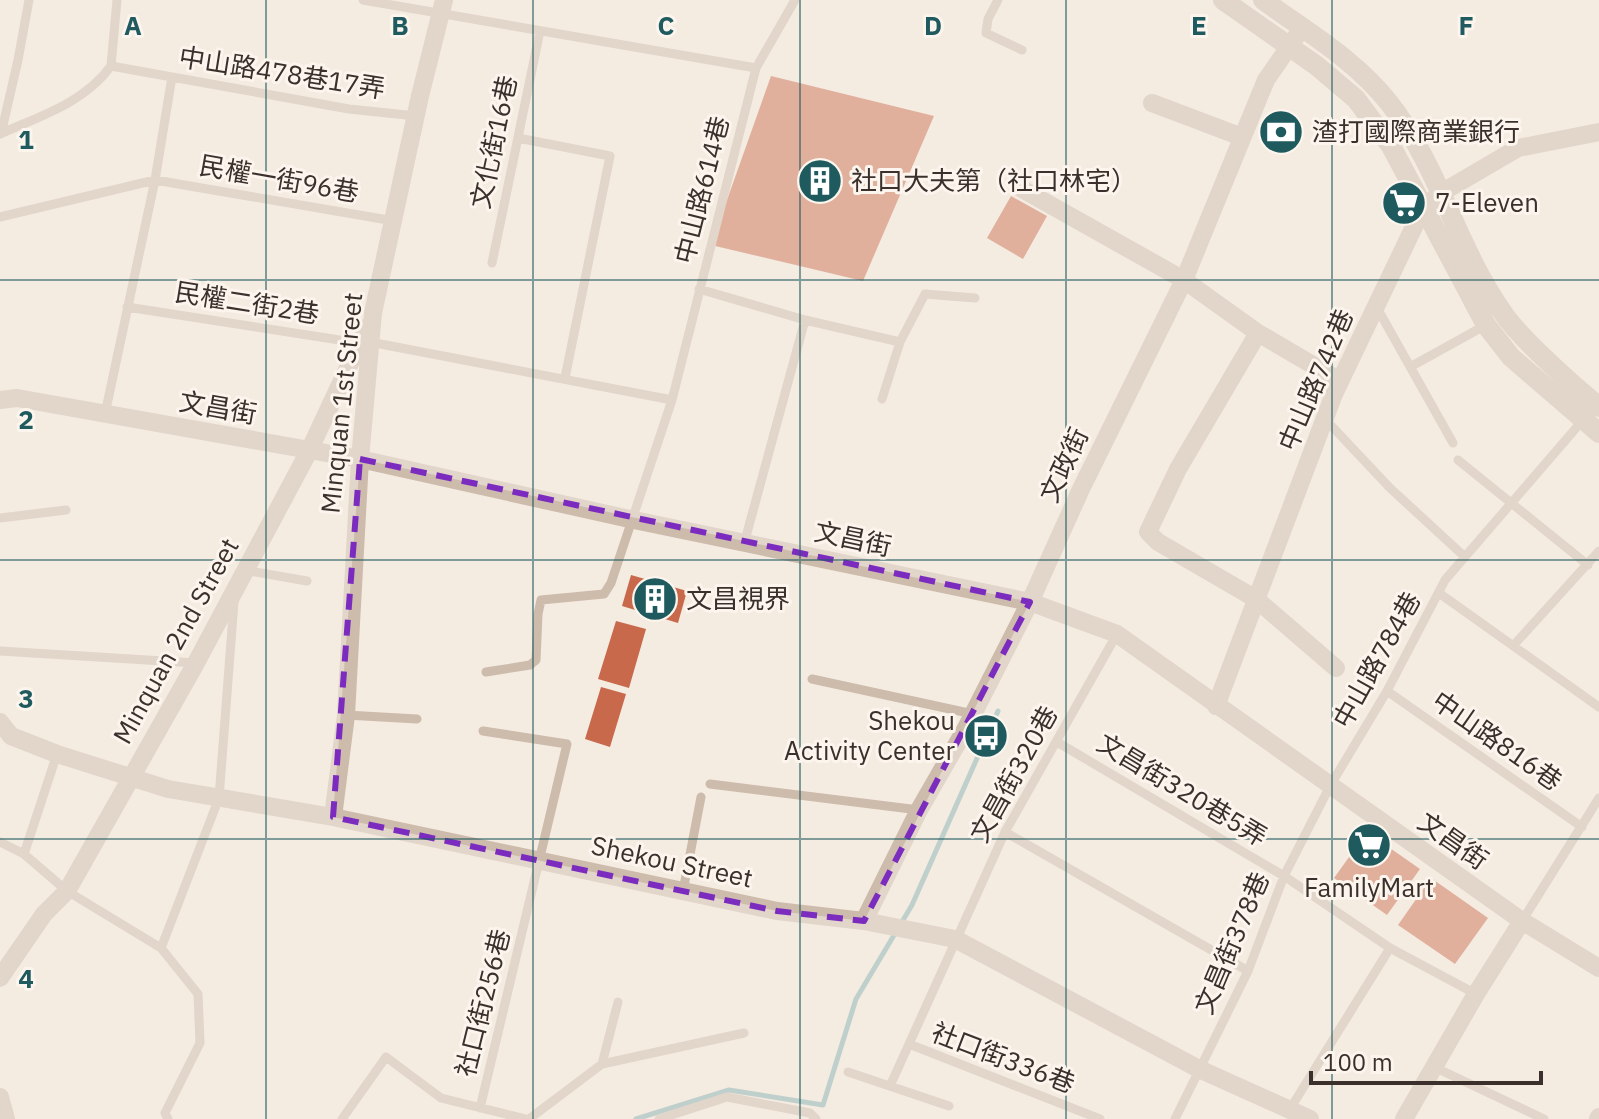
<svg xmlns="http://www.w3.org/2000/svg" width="1599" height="1119" font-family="'IBM Plex Sans','Noto Sans TC',sans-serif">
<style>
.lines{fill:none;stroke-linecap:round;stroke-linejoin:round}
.stream{stroke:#7fb0b2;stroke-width:5}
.building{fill:#c8694b}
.service{stroke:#cdbbac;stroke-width:9}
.minor{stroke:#cdbbac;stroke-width:18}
.tertiary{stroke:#cdbbac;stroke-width:20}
.marked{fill:none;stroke:#7b2cbf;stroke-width:6;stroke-dasharray:16 10;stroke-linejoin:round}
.grid{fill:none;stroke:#1f5a5e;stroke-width:2;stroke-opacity:0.55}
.labels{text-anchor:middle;stroke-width:6;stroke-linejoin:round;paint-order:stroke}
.street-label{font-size:26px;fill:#3b302b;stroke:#fbf5ee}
.poi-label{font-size:26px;fill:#3b302b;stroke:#fbf5ee;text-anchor:start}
.grid-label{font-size:26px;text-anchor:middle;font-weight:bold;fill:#1f5a5e;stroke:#fbf5ee;stroke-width:6;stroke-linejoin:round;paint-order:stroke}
</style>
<rect width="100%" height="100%" fill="#f4ebe1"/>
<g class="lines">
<path class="stream" d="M636,1119L729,1090L823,1105L856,999L912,905L998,711"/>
</g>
<path class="building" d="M771,76L934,116L863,281L711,245Z
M1011,196L1047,216L1023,259L987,238Z
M631,575L687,591L678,623L622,606Z
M616,621L646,629L629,688L598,679Z
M601,687L626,694L610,747L585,739Z
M1367,832L1420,869L1387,915L1334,878Z
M1431,878L1488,918L1455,964L1398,925Z"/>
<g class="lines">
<path class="service" d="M363,0L756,68
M998,0L988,19L986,33L1022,50
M111,66L349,109L416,116
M111,66L117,0
M0,134C40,116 84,103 111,66
M1,134L18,60L29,0
M518,138L610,156L565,378
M0,217L155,180L394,221
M492,263L540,31
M699,289L805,320L900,342
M1376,306L1453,443
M127,307L359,343
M370,342L672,400
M1410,367L1486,325
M882,399L900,342L925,294L975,298
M105,414L155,180L172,77
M1325,419L1390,488L1465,557
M1458,460L1588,565
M0,518L66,510
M744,544L805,320
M244,570L307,581
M1439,593L1599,707
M1513,646L1599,551
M0,651L196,663
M486,672L530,665L536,660L538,614L541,600L604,594L611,583L672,400L756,68L795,0
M812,679L973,714
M1387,691L1582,827
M346,715L417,719
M1057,742L1284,876L1390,948L1476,994
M710,784L919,810
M1005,832L1248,971
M0,842L24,854L67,891L161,948L198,994L200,1043L165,1113L168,1119
M24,854L57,754
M683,891L701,797
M1522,921L1599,798
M161,948L219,798L234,602
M909,1044L1100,1119
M602,1064L618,1002
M1434,1067L1544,1119
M848,1072L949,1106
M890,1086L1005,832L1117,634
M480,1108L567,744L483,731
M1290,1109L1390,948
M342,1119L386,1057L441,1098L526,1119
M529,1119L602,1064L744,1033
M659,1119L727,1097L810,1113L816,1119
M1175,1119L1248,971L1284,876L1330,786L1387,691L1445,580L1583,420"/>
<path class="minor" d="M1152,103L1242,137
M1022,189L1184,280L1258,333L1340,381
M1258,333L1178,469L1148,532L1158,542L1256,599L1336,668
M0,400L17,398L360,459L634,520L1030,602L1117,634L1522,921L1599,968
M1216,706L1334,394L1423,208L1441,193L1518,148L1599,132
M0,722L11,736L57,754L168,789L333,817L777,911L864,921L955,939L1199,1069L1310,1119
M333,817L346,715L360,459L373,313L420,96L444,0
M864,921L919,810L965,730L1030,602L1081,489L1184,280L1266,80L1302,28
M0,978L44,914L67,891L196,663L309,451L367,327
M0,1097L6,1119
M1404,1119L1476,994L1522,921
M1598,1119L1599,1117"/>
<path class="tertiary" d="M1223,0L1317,66L1356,99L1391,146L1486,325L1511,357L1599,433
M1263,0C1307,32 1356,60 1390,104C1439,167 1457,248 1503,313C1523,342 1572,384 1599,407"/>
</g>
<path d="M0 0H1599V1119H0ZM360,459L1030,602L864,921L777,911L333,817Z" fill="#f4ebe1" fill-opacity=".55" fill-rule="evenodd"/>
<path class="marked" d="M360,459L1030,602L864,921L777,911L333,817Z"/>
<path class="grid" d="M266,0V1119M533,0V1119M800,0V1119M1066,0V1119M1332,0V1119M0,280H1599M0,560H1599M0,839H1599"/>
<defs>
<g id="bank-disc" transform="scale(2.3)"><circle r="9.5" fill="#1f5a5e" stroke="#fbf5ee"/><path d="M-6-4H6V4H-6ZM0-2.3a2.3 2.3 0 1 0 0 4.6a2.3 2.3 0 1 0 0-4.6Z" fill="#fff"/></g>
<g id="building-disc" transform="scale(2.3)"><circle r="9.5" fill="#1f5a5e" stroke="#fbf5ee"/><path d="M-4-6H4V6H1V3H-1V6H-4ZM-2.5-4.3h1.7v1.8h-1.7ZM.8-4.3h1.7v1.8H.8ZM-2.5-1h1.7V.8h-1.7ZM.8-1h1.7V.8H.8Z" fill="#fff"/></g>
<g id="supermarket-disc" transform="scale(2.3)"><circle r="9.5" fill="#1f5a5e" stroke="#fbf5ee"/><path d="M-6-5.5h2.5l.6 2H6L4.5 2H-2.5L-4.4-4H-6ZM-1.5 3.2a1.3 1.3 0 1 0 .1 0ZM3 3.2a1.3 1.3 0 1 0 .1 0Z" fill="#fff"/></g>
<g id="bus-disc" transform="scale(2.3)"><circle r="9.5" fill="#1f5a5e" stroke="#fbf5ee"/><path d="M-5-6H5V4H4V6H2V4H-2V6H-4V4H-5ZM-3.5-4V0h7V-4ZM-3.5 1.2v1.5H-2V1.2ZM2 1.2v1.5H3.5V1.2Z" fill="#fff"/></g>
</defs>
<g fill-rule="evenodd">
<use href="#bank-disc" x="1281" y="132"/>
<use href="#building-disc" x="820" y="181"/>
<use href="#supermarket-disc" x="1404" y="203"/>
<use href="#building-disc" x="655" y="599"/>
<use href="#bus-disc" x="986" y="736"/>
<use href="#supermarket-disc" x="1369" y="845"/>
</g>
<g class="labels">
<g class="street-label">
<text transform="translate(282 73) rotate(9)" y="9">中山路478巷17弄</text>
<text transform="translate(494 142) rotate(-78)" y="9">文化街16巷</text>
<text transform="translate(279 179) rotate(10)" y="9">民權一街96巷</text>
<text transform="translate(702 190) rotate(-76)" y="9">中山路614巷</text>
<text transform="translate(247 303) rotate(9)" y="9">民權二街2巷</text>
<text transform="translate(1316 380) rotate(-67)" y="9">中山路742巷</text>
<text transform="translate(342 403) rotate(-84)" y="9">Minquan 1st Street</text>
<text transform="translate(218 408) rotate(10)" y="9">文昌街</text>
<text transform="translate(1064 465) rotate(-65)" y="9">文政街</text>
<text transform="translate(853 539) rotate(12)" y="9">文昌街</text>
<text transform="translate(176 641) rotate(-61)" y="9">Minquan 2nd Street</text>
<text transform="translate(1377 660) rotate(-61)" y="9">中山路784巷</text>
<text transform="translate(1497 741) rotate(35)" y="9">中山路816巷</text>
<text transform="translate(1014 774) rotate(-61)" y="9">文昌街320巷</text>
<text transform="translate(1182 790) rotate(31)" y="9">文昌街320巷5弄</text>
<text transform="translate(1453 841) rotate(35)" y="9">文昌街</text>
<text transform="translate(672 862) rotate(12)" y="9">Shekou Street</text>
<text transform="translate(1232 943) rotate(-67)" y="9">文昌街378巷</text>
<text transform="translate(483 1003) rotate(-76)" y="9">社口街256巷</text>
<text transform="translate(1003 1058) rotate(21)" y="9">社口街336巷</text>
</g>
<g class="poi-label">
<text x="1312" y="141">渣打國際商業銀行</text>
<text x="851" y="190">社口大夫第（社口林宅）</text>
<text x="1435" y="212">7-Eleven</text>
<text x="686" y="608">文昌視界</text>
<text x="955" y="730" text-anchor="end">Shekou<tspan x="955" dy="30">Activity Center</tspan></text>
<text x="1369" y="897" text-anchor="middle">FamilyMart</text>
</g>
</g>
<g class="grid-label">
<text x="133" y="35">A</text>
<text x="400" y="35">B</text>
<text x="666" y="35">C</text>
<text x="933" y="35">D</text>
<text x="1199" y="35">E</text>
<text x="1466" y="35">F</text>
<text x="26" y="149">1</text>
<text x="26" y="429">2</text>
<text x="26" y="708">3</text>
<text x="26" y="988">4</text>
</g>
<path d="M1311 1071v12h230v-12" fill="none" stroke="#3b302b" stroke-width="4"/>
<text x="1323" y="1071" font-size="24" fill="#3b302b" stroke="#fbf5ee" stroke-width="6" paint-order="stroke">100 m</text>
</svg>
